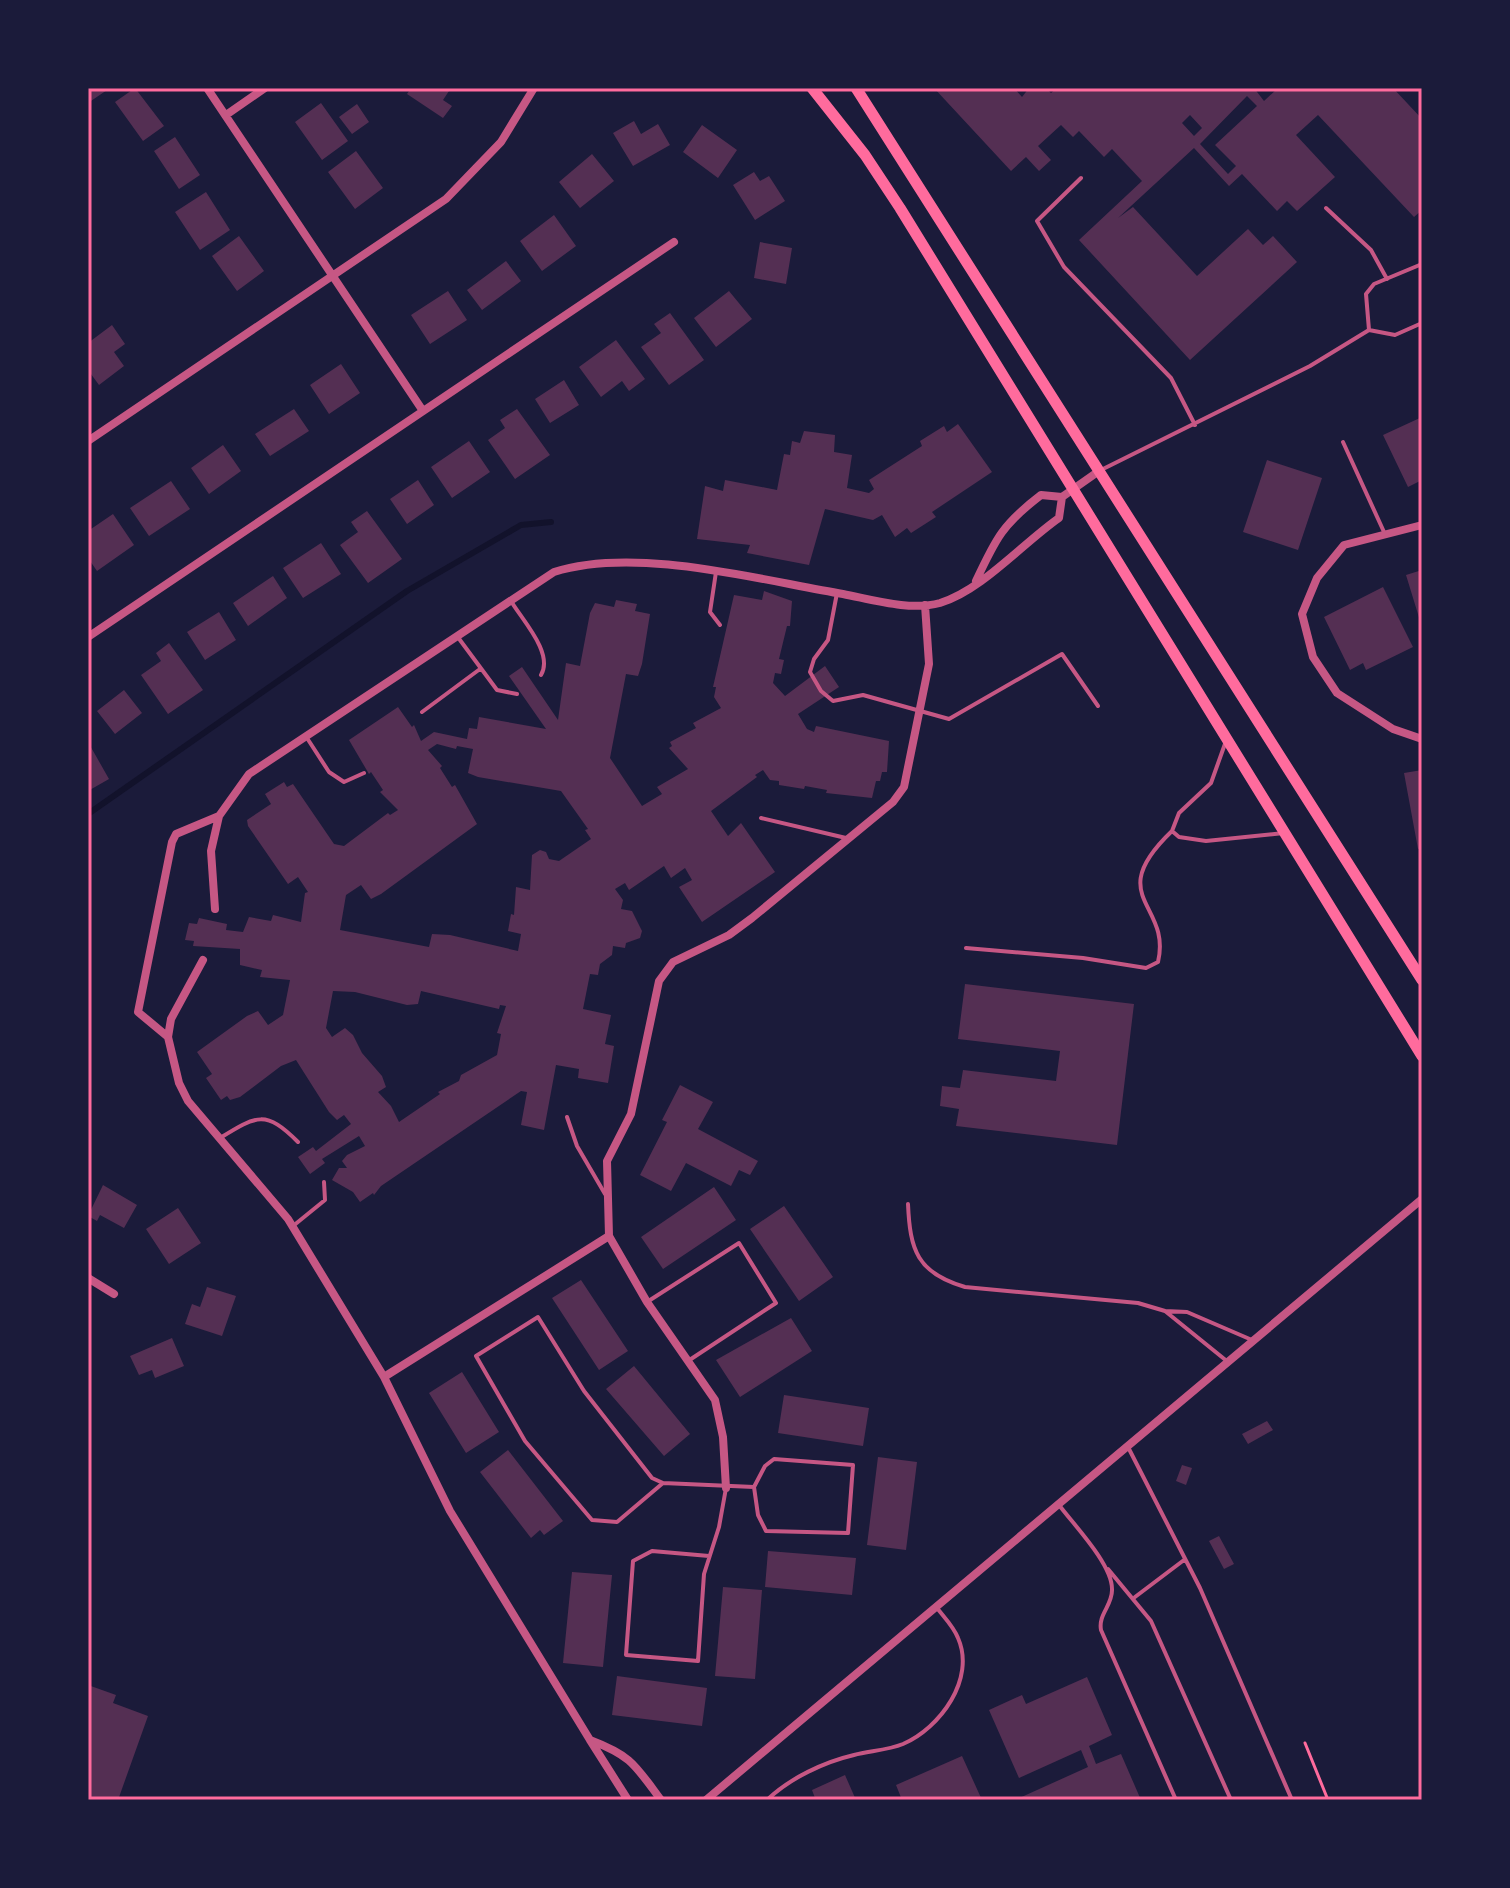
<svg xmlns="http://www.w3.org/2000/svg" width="1510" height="1888" font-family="'Fira Sans',sans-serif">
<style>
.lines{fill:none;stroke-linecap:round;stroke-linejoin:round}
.stream{stroke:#12122b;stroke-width:6}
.building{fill:#542f53;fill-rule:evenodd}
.path{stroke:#ff6b9d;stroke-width:3}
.service{stroke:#c65784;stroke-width:4}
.minor{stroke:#c65784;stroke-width:8}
.secondary{stroke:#ff6b9d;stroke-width:11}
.neatline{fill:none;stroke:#ff6b9d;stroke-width:3}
</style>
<rect width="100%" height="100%" fill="#1b1b3a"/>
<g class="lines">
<path class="stream" d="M88,814L407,591L521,525L551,522"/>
</g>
<path class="building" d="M88,88H110L88,103Z
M135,88L164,126L143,141L115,102Z
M411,88H451L443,100L452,106L443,118L407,94Z
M934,88H1014L1022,97L1029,88H1046L1051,93L1057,88H1254L1264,101L1278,88H1393L1422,119V210L1414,217L1318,115L1296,135L1335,177L1297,211L1287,201L1277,211L1242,174L1229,186L1194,148L1118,218L1133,207L1197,276L1248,229L1263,245L1273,236L1297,262L1190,360L1079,240L1142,181L1112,149L1104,157L1079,131L1073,137L1061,125L1038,146L1051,160L1039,171L1026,157L1011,171ZM1247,96L1257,106L1215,145L1236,166L1228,174L1200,144ZM1190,115L1202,128L1194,136L1182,123Z
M321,103L348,141L322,160L295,122Z
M357,104L369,122L352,134L339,117Z
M634,121L641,134L658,124L670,145L633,166L613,133Z
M702,125L737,150L718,178L683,152Z
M175,137L200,175L179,189L154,151Z
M356,151L383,188L355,209L328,172Z
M592,154L614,181L580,208L559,182Z
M754,172L760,181L769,176L785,201L755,220L733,185Z
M206,192L230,230L200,250L175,212Z
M554,215L576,246L542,271L520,241Z
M239,236L264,271L237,291L212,256Z
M760,242L792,248L786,284L754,278Z
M506,261L521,281L482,310L467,290Z
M448,291L467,320L430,344L411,315Z
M729,291L752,319L716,347L694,318Z
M670,313L704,360L669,385L641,347L661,333L654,324Z
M112,325L125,344L114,352L124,366L99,385L88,370V343Z
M616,340L645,379L629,391L622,381L601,397L579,367Z
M341,364L360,393L329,414L310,385Z
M564,380L579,405L550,423L535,399Z
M294,409L309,431L270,456L255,434Z
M517,409L550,455L515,479L488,440L505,428L500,420Z
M1422,417V480L1408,487L1383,435Z
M958,424L992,472L932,512L936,517L911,533L907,528L895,537L882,515L873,520L825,509L809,565L747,553L750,545L697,539L705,486L723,491L725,480L777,490L784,454L790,455L792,441L800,443L804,431L835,435L834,452L852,455L847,488L869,493L874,489L869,480L922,446L920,441L944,426L947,432Z
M469,441L490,472L452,498L431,467Z
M223,445L241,471L209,494L191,468Z
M1267,460L1322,478L1298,550L1243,532Z
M418,480L434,505L407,524L390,499Z
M171,481L190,509L149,536L130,508Z
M367,511L402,559L368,583L340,545L358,532L351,522Z
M113,514L134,545L97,571L88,558V531Z
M321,543L341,574L303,598L283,568Z
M1422,570V624H1421L1406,575Z
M273,576L287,598L248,626L233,603Z
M1383,587L1413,647L1366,670L1363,663L1350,670L1324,617Z
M764,591L792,601L790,626H787L779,659L784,660L781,674L775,673L773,683L785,696L825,666L839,687L798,714L807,729L814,732L816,726L889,741L887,772H882L880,781H876L872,798L826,793L827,790L805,786L804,789L779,785V781L770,780L763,770L755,775L757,777L711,811L728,836L741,823L775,872L702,922L679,887L692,880L685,868L671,878L664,866L629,890L625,883L615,889L623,900L621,909L632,911L642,931L640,938L626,943L625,948L613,946L612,955L600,964L598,975L590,974L583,1009L611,1015L605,1044L614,1046L608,1083L578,1078L579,1069L556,1065L544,1130L521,1125L527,1092L521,1091L381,1186L374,1195L373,1193L360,1202L353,1192L332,1180L339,1168H347L342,1161L347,1155L365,1146L359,1136L322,1159L325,1163L310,1174L298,1157L313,1147L316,1151L351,1124L344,1115L337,1120L329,1112L296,1060L281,1066L240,1097L230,1100L227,1096L221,1100L206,1078L212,1074L197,1052L247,1016L258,1011L268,1025L283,1015L290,980L260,977L262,970L240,965V949L193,946L194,941L185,940L189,923L197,924L199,918L227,924L226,930L243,932L249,917L271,921L273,915L301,922L305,893L308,892L298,877L288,884L248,826L247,820L271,804L265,794L284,782L287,787L293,784L334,844L344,846L388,813L390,815L398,810L380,792L383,790L371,772L369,774L349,740L398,707L412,727L414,725L421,741L434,732L467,739L469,728L477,729L479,717L546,729L509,676L522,667L558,720L566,663L580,666L590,613L595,603L614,607L616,600L637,604L635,611L650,614L642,664L638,676L626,674L610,758L642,806L662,794L657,787L688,769L669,748L672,746L670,742L696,728L693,723L721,708L714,697L716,687H713L734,595L762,600ZM437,744L456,749L457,746L473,749L468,773L478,777L561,791L588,829L585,830L591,839L559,861L549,859L546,852L540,850L532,855L530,890L516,887L514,915L511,914L508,931L521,934L518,951L450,935L432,934L429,947L340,930L346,895L361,885L371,899L381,894L477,824L455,785L452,787L440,768L442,766L428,750ZM333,991L355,992L407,1005L418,1004L421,991L499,1009L500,1005L506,1006L497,1033L501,1034L497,1055L461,1075L459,1081L438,1092L440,1094L399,1122L391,1106L378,1092L386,1087L382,1076L362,1053L353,1035L345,1028L332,1037L326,1028Z
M219,612L236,640L205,660L187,632Z
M169,643L203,690L168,714L141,675L161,661L156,653Z
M124,690L142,713L115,734L97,711Z
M88,742L109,779L88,791Z
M1422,770V848L1418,849L1404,773Z
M965,984L1134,1004L1117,1145L956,1126L959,1109L940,1106L942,1086L960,1088L963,1070L1056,1081L1060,1051L958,1039Z
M680,1085L713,1102L698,1129L758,1161L750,1175L739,1170L731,1186L686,1163L671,1191L640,1175L667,1122L662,1120Z
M103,1185L137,1205L124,1228L100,1215L97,1221L88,1216Z
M714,1187L736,1220L663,1269L641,1237Z
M784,1206L833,1277L799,1301L750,1229Z
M178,1208L201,1243L169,1264L146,1229Z
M581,1280L628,1351L599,1370L552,1298Z
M207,1287L236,1296L222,1336L185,1324L192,1304L200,1307Z
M791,1318L812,1351L740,1397L716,1360Z
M172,1338L184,1366L155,1378L152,1370L139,1375L130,1356Z
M634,1366L690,1434L664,1456L606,1389Z
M462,1372L499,1432L466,1453L429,1393Z
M784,1395L869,1408L863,1446L778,1433Z
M1267,1421L1273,1430L1248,1444L1242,1434Z
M508,1450L563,1521L544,1535L540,1530L531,1538L480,1472Z
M878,1457L917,1462L906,1550L867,1545Z
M1182,1465L1192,1468L1186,1485L1176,1481Z
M1219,1536L1234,1564L1224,1569L1209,1541Z
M768,1551L856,1558L852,1595L765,1587Z
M572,1572L612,1575L603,1667L563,1663Z
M723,1587L762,1590L755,1679L715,1676Z
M617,1676L707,1688L702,1726L612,1715Z
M1087,1677L1112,1735L1089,1746L1096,1764L1121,1754L1141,1800H1015L1088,1767L1081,1750L1019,1778L989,1710L1022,1695L1026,1704Z
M88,1685L116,1695L113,1703L148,1716L118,1800H88Z
M962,1756L982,1800H902L896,1785Z
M845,1775L856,1800H810L815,1798L812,1790Z"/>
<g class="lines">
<path class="path" d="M1305,1743L1328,1800"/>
<path class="service" d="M1081,178L1037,221L1064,267L1171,378L1195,425
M1326,208L1371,250L1387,279
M1369,330L1366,294L1374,284L1422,264
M1369,330L1395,335L1422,323
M1343,442L1384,532
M1101,470L1310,366L1369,330
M716,572L710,612L720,625
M837,593L828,640L814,659L810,672L821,691L833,701L863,695L949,719L1062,654L1098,706
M511,601C522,620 554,653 541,675
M457,636L497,690L517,694
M422,712L480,669
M307,738L329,772L344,782L364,773
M1226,741L1211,783L1179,813L1172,831L1179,837L1206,841L1284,833
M761,818L846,838
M966,948L1083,958L1146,968L1158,962C1172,903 1102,898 1172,831
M567,1117L577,1146L605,1194
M220,1138C257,1115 266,1110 298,1142
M908,1204C910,1250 917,1273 965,1287L1138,1303L1165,1311
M293,1226L325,1200L324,1182
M647,1302L739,1243L776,1303L688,1361
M1228,1362L1165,1311L1187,1312L1252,1340
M1128,1447L1200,1588L1292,1800
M663,1483L617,1522L592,1520L525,1441L476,1356L538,1317L584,1391L652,1478L663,1483L754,1487L765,1466L774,1459L853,1465L848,1533L766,1531L758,1515L754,1487
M1059,1505C1074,1525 1112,1564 1112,1589C1113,1605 1098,1614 1101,1630L1176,1800
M709,1556L652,1551L633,1561L626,1655L698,1661L704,1574L719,1527L726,1488
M1108,1569L1151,1621L1231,1800
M1135,1597L1184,1560
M767,1800C790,1778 824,1762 854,1755C870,1751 888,1750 903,1744C940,1728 976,1679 958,1638C954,1627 944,1617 937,1608"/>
<path class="minor" d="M207,88L423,411
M226,115L265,88
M88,441L446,199L501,142L534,88
M1422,525L1344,545L1317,578L1302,614L1313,657L1337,693L1393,729L1422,739
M976,581C996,538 1003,524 1041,495L1062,497L1099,471
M88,637L674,242
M219,816L249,774L554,572C636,546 759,580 843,594C874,600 910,611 940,603C981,591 1023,543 1059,518L1062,497
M203,960L171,1019L168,1037L138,1012L172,842L176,834L219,816L211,851L215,909
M168,1037L179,1083L188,1101L288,1219L384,1377L450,1511L590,1740
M609,1236L647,1302L715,1400L723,1437L726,1488
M88,1278L114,1294
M384,1377L609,1236L607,1161L631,1114L659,981L673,962L729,935L752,918L893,802L904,787L929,664L925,605
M628,1800L590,1740C632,1756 635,1765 661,1800
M706,1800L1422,1199"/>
<path class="secondary" d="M812,88L865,155L900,208L1422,1056
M856,88L1422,980"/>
</g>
<rect width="1510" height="1888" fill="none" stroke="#1b1b3a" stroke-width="180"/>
<rect x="90" y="90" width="1330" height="1708" class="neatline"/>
</svg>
